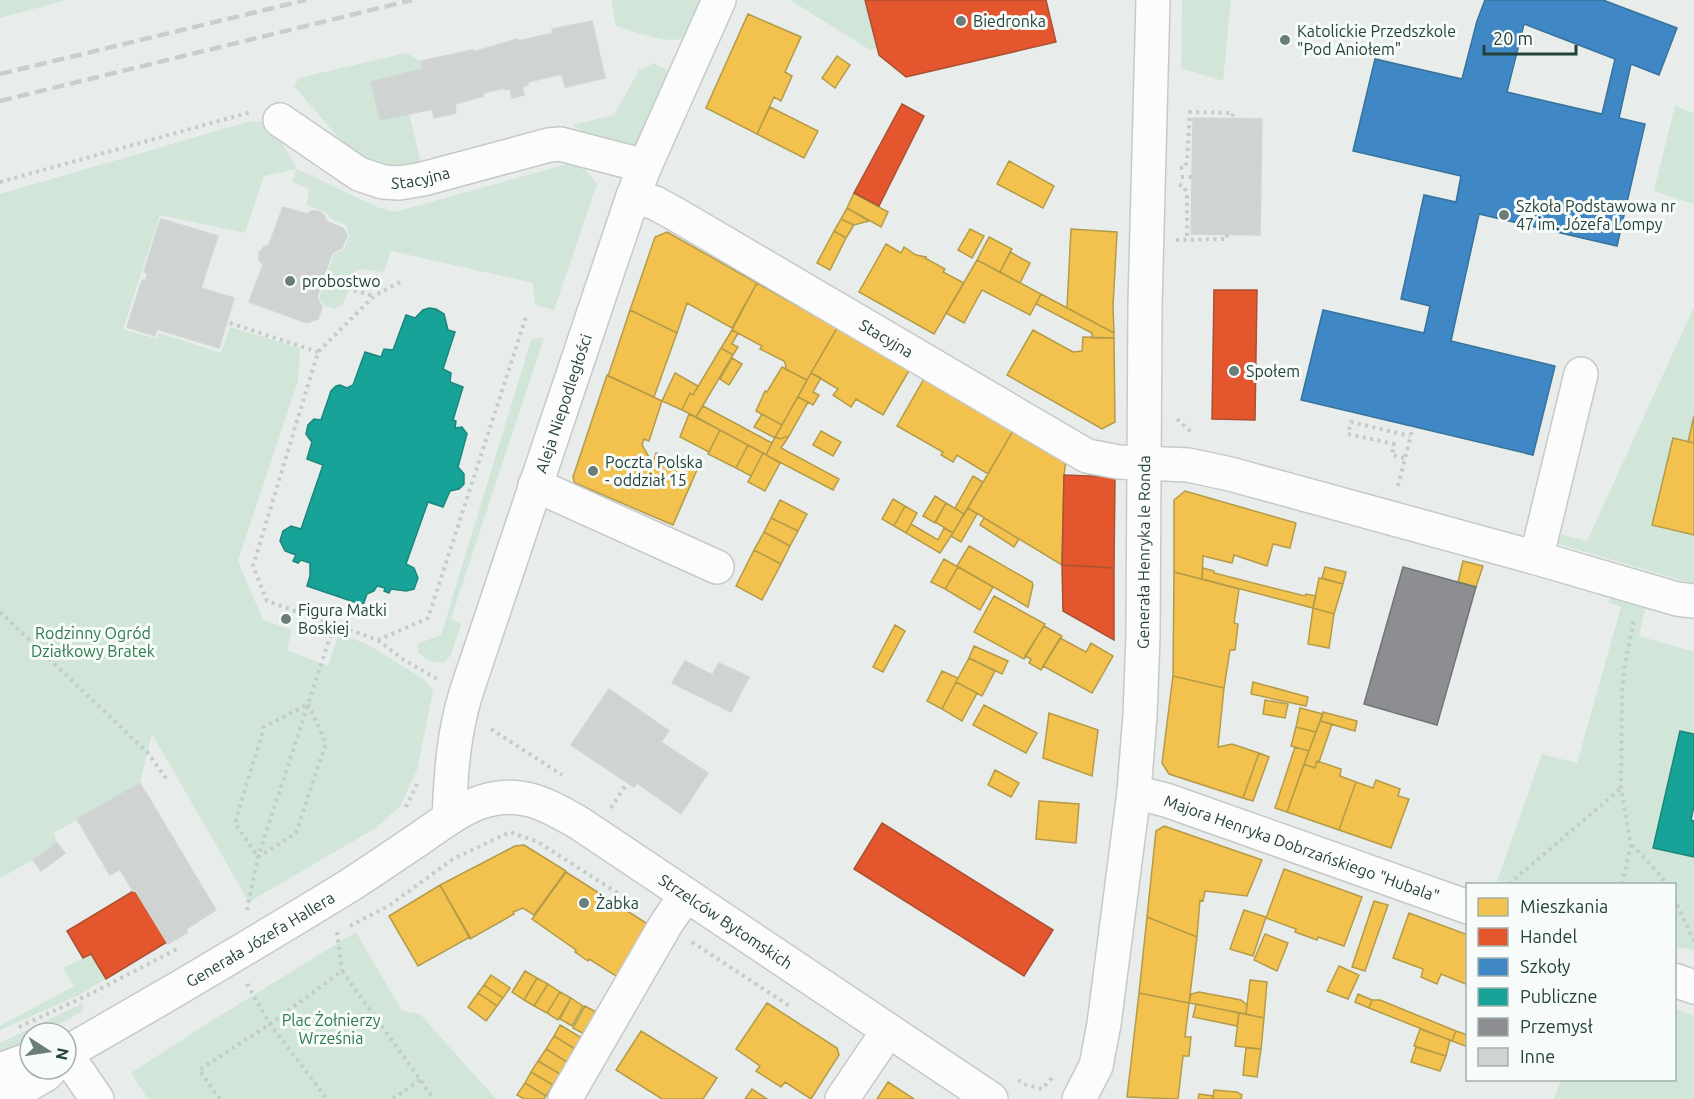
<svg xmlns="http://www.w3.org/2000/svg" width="1694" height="1099" font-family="Ubuntu,sans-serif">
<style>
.green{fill:#d1e6d8}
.homes{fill:#f2c14e;stroke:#b49b48;stroke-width:1.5}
.shops{fill:#e4572e;stroke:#aa5132;stroke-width:1.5}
.schools{fill:#3f88c5;stroke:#37739b;stroke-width:1.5;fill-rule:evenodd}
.public{fill:#17a398;stroke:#1b867c;stroke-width:1.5}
.industry{fill:#8d8d92;stroke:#6e7678;stroke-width:1.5}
.building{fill:#cfd4d2;stroke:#d1d6d4;stroke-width:1.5}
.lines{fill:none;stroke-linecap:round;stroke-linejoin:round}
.minor-casing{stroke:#c5cac8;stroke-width:36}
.path{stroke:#c3ccca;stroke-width:4;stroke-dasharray:3 4.5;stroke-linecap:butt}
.minor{stroke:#fcfcfc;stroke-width:33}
.rail{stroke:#c9cdcc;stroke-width:4.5;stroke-dasharray:12 6;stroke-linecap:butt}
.poi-dot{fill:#697e78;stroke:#f7fbf9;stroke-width:2}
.labels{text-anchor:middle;stroke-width:6;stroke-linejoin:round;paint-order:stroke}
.poi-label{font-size:16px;fill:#24423a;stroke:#f7fbf9;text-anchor:start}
.street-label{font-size:16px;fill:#24423a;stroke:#f7fbf9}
.park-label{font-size:16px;fill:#2d7a4b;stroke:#f7fbf9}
</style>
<rect width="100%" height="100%" fill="#e8edeb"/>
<path class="green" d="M0,0H66L0,18Z
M611,0H709C703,11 698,24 690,34C678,49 633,31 616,26Z
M790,0H865L877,48L870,50Z
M1182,0H1231L1223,81L1181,68Z
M406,53L421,61L422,69L371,82L380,120L409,113L423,171L395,176L357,159L294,86L299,78Z
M654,63L670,72L639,147C610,148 595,141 572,125L614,115L639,70Z
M1675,106L1694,113V204L1654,191Z
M251,121L265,122L272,126L297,169L377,207L395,212L578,161L597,184L554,310L535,305L533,283L391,251L384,272L357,269L343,304L335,309L325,306L319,298L334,254L344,249L349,236L346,225L331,219L325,212L306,205L309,189L292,182L296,169L264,176L245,233L160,215L123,329L157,339L159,333L221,353L230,327L300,348L298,381L238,561L263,620L292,630L287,650L328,666L339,633L369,645L425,680L433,691L417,770L400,806L376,828L249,902L152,734L140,783L54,833L57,843L33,860L0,878V194Z
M1694,307V416L1688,442L1673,439L1652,525L1694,535V584L1551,542V532L1587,541Z
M543,337L544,338L451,619L461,624L451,655L444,663L430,661L418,653L417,644L441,635L531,340Z
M1616,597L1646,607L1639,636L1694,652V734L1680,731L1653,847L1694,857V950L1675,947L1674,884H1496L1542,754L1577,763L1621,607L1608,602L1610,599Z
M356,932L402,1011L420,1014L496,1099H148L131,1073L208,1023Z
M91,954L106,979L79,995L0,1030V1026L74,986L63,968Z
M83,1003V1011L43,1033H30V1041L0,1053V1043Z
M1675,1009L1694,1016V1099H1554L1561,1080H1674Z"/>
<path class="homes" d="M748,14L801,37L785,72L792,76L781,101L774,97L757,134L706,108Z
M837,56L850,65L835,88L822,78Z
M770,107L818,131L804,158L757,134Z
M1009,161L1054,186L1043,208L997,184Z
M854,193L888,212L881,227L847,208Z
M847,208L869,221L854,225L841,219Z
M841,219L854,225L846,238L834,231Z
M970,229L984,236L972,258L958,250Z
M1071,229L1117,232L1113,306L1114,333L1067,308Z
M834,231L846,238L830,270L817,263Z
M667,232L757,283L732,328L687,303L677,333L630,310L655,237Z
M989,237L1012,249L1000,272L977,260Z
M886,244L901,253L904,247L916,255L926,257L925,258L945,269L943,272L964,283L934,334L859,292Z
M1010,252L1030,263L1020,283L1000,272Z
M977,260L1041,294L1030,315L982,290L964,323L946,313Z
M757,283L837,328L807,380L785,369L786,366L784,361L760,349L762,346L732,330Z
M1041,294L1114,333V338H1092V333L1036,304Z
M630,310L677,333L654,397L608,376Z
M837,328L910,369L883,415L856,399L851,407L833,395L838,389L811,373Z
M732,330L738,333L732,344L738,347L733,355L721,348Z
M1033,330L1073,352L1082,351L1083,337L1114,338L1115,422L1102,429L1007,375Z
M721,348L733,355L696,417L682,410L690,393L693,395Z
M732,358L742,364L729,385L720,379Z
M782,367L807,380L782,425L756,411L765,391L767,392Z
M675,373L698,386L693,395L690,393L682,410L662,401Z
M811,373L821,378L813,392L819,395L813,405L798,397Z
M607,375L662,401L649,441L644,439L642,445L649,457L654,459L656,453L697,470L673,525L575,483L574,481L573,477Z
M925,377L1014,429L988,474L957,455L953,462L941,455L943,452L897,426Z
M798,397L808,402L789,436L780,439L775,437Z
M703,406L772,443L766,455L696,417Z
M689,414L720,430L709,452L680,437Z
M762,414L782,425L775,438L754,427Z
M1694,416V443L1688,442Z
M1014,429L1066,460L1064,475L1062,565L968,508Z
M720,430L748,445L736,468L708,454Z
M821,431L841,442L833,456L813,445Z
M789,436L781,448L839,479L833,490L766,455L775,437L780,439Z
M1673,438L1694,443V535L1652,525Z
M748,445L763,453L751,476L736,468Z
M763,453L780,463L765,491L748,482Z
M973,476L983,482L964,514L955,508Z
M1185,491L1296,523L1290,548L1273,544L1267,566L1234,555L1232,563L1203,556L1202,579L1174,572V500Z
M935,496L946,503L935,523L923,516Z
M893,499L905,506L894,526L882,519Z
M780,500L807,514L798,531L771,518Z
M946,503L964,514L953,533L935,522Z
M905,506L917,513L906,533L894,526Z
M968,508L977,514L961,542L951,536Z
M771,518L798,531L790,546L764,532Z
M984,518L1019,539L1014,547L980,525Z
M911,524L938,540L944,528L953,533L940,553L906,533Z
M764,532L790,546L781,564L754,550Z
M969,546L1032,582L1033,585L1028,607L957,566Z
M754,550L781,564L762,600L736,586Z
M944,559L958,567L945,589L931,582Z
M1463,561L1483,566L1476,587L1458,582Z
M958,567L993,587L980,610L945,589Z
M1325,567L1346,572L1343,584L1322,578Z
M1203,568L1214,571V573L1305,596L1306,594L1316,596L1313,608L1202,579Z
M1174,572L1239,589L1234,623L1238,624L1235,650H1230L1224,688L1173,676Z
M1319,578L1343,584L1334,614L1313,608Z
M994,596L1045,624L1024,659L974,632Z
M1313,608L1334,614L1329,648L1308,644Z
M895,625L905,631L883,672L873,667Z
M1044,626L1062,636L1041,670L1029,663L1031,659L1025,656Z
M1060,638L1086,652L1091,643L1113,656L1092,693L1043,666Z
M974,646L1008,661L1002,674L969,658Z
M969,658L995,671L982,696L956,682Z
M942,671L958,678L942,709L927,701Z
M1173,676L1224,688L1218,747L1232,744L1259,753L1243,798L1169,774L1162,763Z
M956,682L977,693L962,721L942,709Z
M1253,682L1308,697L1306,706L1251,694Z
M1265,700L1288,704L1285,718L1263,714Z
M984,705L1037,733L1026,753L973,725Z
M1300,708L1323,714L1316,732L1296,727Z
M1323,712L1357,721L1355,731L1320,721Z
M1049,713L1098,730L1092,776L1043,758Z
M1320,721L1332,724L1319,762L1317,761L1315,768L1304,764Z
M1296,727L1316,732L1309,751L1291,746Z
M1295,747L1309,751L1287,812L1275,808Z
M1259,753L1269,757L1253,801L1243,798Z
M1317,761L1341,769L1340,776L1356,782L1339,830L1287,812L1304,764L1315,768Z
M995,770L1019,783L1011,797L988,785Z
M1376,780L1400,789L1398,796L1409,799L1391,848L1339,830L1356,782L1373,788Z
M1039,801L1079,804L1076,843L1036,839Z
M1164,826L1262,860L1247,896L1205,891L1203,901L1200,900L1197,937L1147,917L1156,831Z
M524,845L566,871L534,915L523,908L513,912L514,914L470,939L440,885L515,846Z
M1284,869L1362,897L1344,946L1318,937L1317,940L1295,932L1296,929L1266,918Z
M566,872L654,928L621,979L589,959L588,961L575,952L576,950L532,919Z
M440,885L470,937L418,966L389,916Z
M1374,901L1388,905L1365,971L1352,967Z
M1244,910L1266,917L1253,956L1230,949Z
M1409,913L1468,935V985L1441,974L1437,984L1421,977L1423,969L1393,958Z
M1147,917L1197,937L1189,1003L1139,993Z
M1265,934L1288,943L1277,971L1254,960Z
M1339,966L1359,975L1348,999L1327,991Z
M525,971L537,978L524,1000L512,992Z
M491,975L510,988L503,998L484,985Z
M537,978L548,984L534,1006L524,1000Z
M1250,980L1267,982L1264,1018L1246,1014Z
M548,984L560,992L547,1013L534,1006Z
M484,985L503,998L497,1006L478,993Z
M560,992L571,998L558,1020L547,1013Z
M1199,992L1241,1000L1247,1005L1246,1014L1189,1003L1191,994Z
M478,993L497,1006L486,1021L468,1007Z
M1139,993L1189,1003L1185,1037H1191L1189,1056H1183L1178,1099L1127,1097Z
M1358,994L1372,1000L1369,1008L1355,1002Z
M571,998L583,1006L572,1026L560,1019Z
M1372,1000H1380L1456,1031L1452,1041L1369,1008Z
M767,1003L837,1048L839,1055L811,1099L785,1082L781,1087L756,1071L760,1066L736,1049Z
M1196,1004L1239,1013L1237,1026L1193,1017Z
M585,1006L596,1012L584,1034L573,1028Z
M1239,1013L1264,1018L1261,1049L1235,1046Z
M560,1025L582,1038L575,1049L554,1036Z
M1420,1029L1450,1040L1446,1056L1414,1046Z
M641,1031L717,1078L703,1099H662L616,1070Z
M1456,1031L1468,1035V1047L1452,1041Z
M554,1036L575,1049L567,1062L546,1049Z
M1416,1047L1446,1056L1440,1071L1411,1062Z
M1246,1048L1261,1049L1257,1077L1243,1075Z
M546,1049L567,1062L560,1074L538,1061Z
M538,1061L560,1074L553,1085L531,1072Z
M531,1072L553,1085L546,1096L525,1083Z
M888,1082L914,1099H877Z
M525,1083L546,1096L544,1099H524L517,1095Z
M752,1089L767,1099H745Z
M1214,1090L1237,1092L1242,1095L1241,1099H1213Z
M1199,1094L1213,1096V1099H1198Z"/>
<path class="shops" d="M865,0H1046L1056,42L906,77L879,55Z
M902,104L924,116L879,206L854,193Z
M1214,290H1257L1255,420L1212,419Z
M1064,475L1115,477L1114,568L1062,565Z
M1062,565L1114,568V640L1063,611Z
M882,823L1053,930L1024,976L854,869Z
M135,890L167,942L106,979L91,954L83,958L67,931Z"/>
<path class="schools" d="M1485,0H1603L1677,28L1659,75L1631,64L1619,118L1645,124L1617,246L1479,214L1451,341L1555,366L1533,455L1301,400L1323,310L1424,333L1430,306L1401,299L1424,195L1456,202L1461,176L1353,151L1375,59L1462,79L1477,21ZM1524,24L1615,59L1602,114L1507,92Z"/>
<path class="public" d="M429,308L436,309L444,314L448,330L455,332L443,369L451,373L450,382L463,387L453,420L456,421L455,428L462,427L467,434L458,467L464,474V484L459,489L450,491L443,507L428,502L406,564L414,568L418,578L414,589L406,591L391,589L389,593L384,591L385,588L377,586L374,591L367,594L363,605L307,586L310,576V563L301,560L298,563L293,561L296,555L285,551L280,541L283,531L291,526L301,529L323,465L307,459L312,442L306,434L308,425L314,419L321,420L331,391L336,386L340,385L347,388L353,385L365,352L381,357L384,349L393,350L406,315L415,318L423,310Z
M1680,731L1694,734V806L1691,820L1694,821V857L1653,848Z"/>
<path class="industry" d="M1403,567L1476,587L1437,725L1364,704Z"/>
<path class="building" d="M592,21L605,78L565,87L562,74L528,82V85L522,87L524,95L512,98L510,89L505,90L504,88L483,93L484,96L455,104L456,113L434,118L432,109L380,120L371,82L422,69L421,61L473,50V52L518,39L519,41L553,33L552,29Z
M1193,118L1262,119L1260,235L1191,234Z
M283,207L307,214L311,211H318L324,215L326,221L343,228L347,235L342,248L332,253L317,297L322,307L318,319L307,323L249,302L263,265L259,260V253L264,247L269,245Z
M161,219L188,227L185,239L157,230Z
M188,227L218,236L201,288L234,298L219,348L157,329L155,336L127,327L142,280L145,281L148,273L144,272L157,230L185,239Z
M685,661L742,690L731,712L672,683Z
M719,663L749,677L742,690L712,676Z
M609,689L669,731L661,742L708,773L681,814L637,783L634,787L571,745Z
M140,783L216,910L186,929L188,932L168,944L135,890L133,891L120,869L110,875L77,819Z
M57,843L65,853L41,871L33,860Z"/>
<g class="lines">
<g class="minor-casing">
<g id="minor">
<path id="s1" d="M280,120L359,174L383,182L399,183L423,179L549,145L560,144L645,166"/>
<path id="s2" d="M633,196L655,203L677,215L1087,456L1119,462L1188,465L1230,474L1533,557L1677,599L1694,601"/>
<path d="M535,485L717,567"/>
<path d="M1533,557L1540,543L1581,374"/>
<path id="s3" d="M1134,792L1166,800L1468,907"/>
<path id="s4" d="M449,818C451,774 453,736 466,693L633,196L645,166L719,0"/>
<path d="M1674,980L1694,987"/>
<path id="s5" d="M66,1053C161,999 254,944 347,887C371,872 395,855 419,839C438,826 458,810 481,802C520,789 546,804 579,823L991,1099"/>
<path d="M66,1054L97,1099"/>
<path d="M0,1070L30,1059"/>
<path d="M4,1099L45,1075L51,1069"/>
<path d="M565,1099L666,924L686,895"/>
<path d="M842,1099L888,1031"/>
<path id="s6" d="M1079,1099L1096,1066L1104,1024L1134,792L1140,715L1143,637L1145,305L1153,0"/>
</g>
</g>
<path class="path" d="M1180,168H1185L1187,160L1190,112L1233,113L1232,119
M1181,177H1192
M0,182L251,112
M1179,185L1184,186L1187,194V239
M1176,240L1227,239V235
M325,282L374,296
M400,282L374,296L318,352L253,566L267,601L378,640L428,618L526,317
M230,323L318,352
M1177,419L1191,432
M1404,458L1392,455L1394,444L1348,434L1351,422L1410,436
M1398,486L1413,427
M0,612L147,752L168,781
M378,640L401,658L437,679
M308,704L326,743L296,833L258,857L235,823L264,727Z
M491,729L562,775
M406,807L417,784
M611,808L627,783
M1632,845L1660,875L1666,884
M1509,884L1620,789
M1622,884L1631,845L1621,789L1622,693L1624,670L1634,619
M1674,898L1694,941
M247,910L258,857L334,625
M350,926L390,905L453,859L510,832L538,842L641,908
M337,932L342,971
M692,942L791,1007
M247,984L270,1024L327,1099
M19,1027L88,995L177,949
M1018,1080L1024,1084L1042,1089L1052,1078
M220,1099L199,1070L270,1024L342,971L434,1099
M393,1099L421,1079"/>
<use href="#minor" class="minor"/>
<path class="rail" d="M0,74L306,0
M0,101L412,0"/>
</g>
<g class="poi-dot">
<circle cx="961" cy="21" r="6"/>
<circle cx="1285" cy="40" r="6"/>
<circle cx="1504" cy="215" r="6"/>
<circle cx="290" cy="281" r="6"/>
<circle cx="1234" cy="371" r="6"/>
<circle cx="593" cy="471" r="6"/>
<circle cx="286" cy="619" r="6"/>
<circle cx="584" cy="903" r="6"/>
</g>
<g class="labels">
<g class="poi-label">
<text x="973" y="27">Biedronka</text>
<text x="1297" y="37">Katolickie Przedszkole<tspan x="1297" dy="18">"Pod Aniołem"</tspan></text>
<text x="1516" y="212">Szkoła Podstawowa nr<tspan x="1516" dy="18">47 im. Józefa Lompy</tspan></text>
<text x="302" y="287">probostwo</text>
<text x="1246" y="377">Społem</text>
<text x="605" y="468">Poczta Polska<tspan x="605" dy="18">- oddział 15</tspan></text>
<text x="298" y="616">Figura Matki<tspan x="298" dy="18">Boskiej</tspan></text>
<text x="596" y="909">Żabka</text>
</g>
<g class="street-label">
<text dy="6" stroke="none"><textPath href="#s1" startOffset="159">Stacyjna</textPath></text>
<text dy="6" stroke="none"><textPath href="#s2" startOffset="291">Stacyjna</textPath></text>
<text dy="6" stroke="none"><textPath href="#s4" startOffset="432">Aleja Niepodległości</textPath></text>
<text dy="6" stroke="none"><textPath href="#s6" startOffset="554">Generała Henryka le Ronda</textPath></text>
<text dy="6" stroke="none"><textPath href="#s3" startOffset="177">Majora Henryka Dobrzańskiego "Hubala"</textPath></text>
<text dy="6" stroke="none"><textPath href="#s5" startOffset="766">Strzelców Bytomskich</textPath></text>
<text dy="6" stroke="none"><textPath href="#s5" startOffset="225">Generała Józefa Hallera</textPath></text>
</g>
<g class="park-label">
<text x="93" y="639">Rodzinny Ogród<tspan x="93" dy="18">Działkowy Bratek</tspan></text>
<text x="331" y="1026">Plac Żołnierzy<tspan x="331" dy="18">Września</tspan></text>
</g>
</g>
<rect x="1466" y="883" width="210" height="198" fill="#f7fbf9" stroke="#a3b1ad" stroke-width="1.5"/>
<rect x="1478" y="898" width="30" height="18" fill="#f2c14e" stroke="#a3b1ad" stroke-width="1.5"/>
<text x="1520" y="913" font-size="18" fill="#24423a">Mieszkania</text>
<rect x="1478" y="928" width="30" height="18" fill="#e4572e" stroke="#a3b1ad" stroke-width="1.5"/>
<text x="1520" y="943" font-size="18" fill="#24423a">Handel</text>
<rect x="1478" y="958" width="30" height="18" fill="#3f88c5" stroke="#a3b1ad" stroke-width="1.5"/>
<text x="1520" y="973" font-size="18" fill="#24423a">Szkoły</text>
<rect x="1478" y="988" width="30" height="18" fill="#17a398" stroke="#a3b1ad" stroke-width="1.5"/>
<text x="1520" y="1003" font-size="18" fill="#24423a">Publiczne</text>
<rect x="1478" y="1018" width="30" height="18" fill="#8d8d92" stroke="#a3b1ad" stroke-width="1.5"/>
<text x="1520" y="1033" font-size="18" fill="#24423a">Przemysł</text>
<rect x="1478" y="1048" width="30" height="18" fill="#cfd4d2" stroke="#a3b1ad" stroke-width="1.5"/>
<text x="1520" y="1063" font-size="18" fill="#24423a">Inne</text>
<g transform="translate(48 1051) rotate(102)"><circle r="28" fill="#f7fbf9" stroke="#a3b1ad" stroke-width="1.5"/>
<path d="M0-4.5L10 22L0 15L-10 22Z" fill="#697e78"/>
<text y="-9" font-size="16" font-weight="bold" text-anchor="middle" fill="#24423a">N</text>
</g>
<path d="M1484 45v9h92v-9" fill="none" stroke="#24423a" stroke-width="3"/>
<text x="1493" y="45" font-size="18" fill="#24423a" stroke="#f7fbf9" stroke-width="4.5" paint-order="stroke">20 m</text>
</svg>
